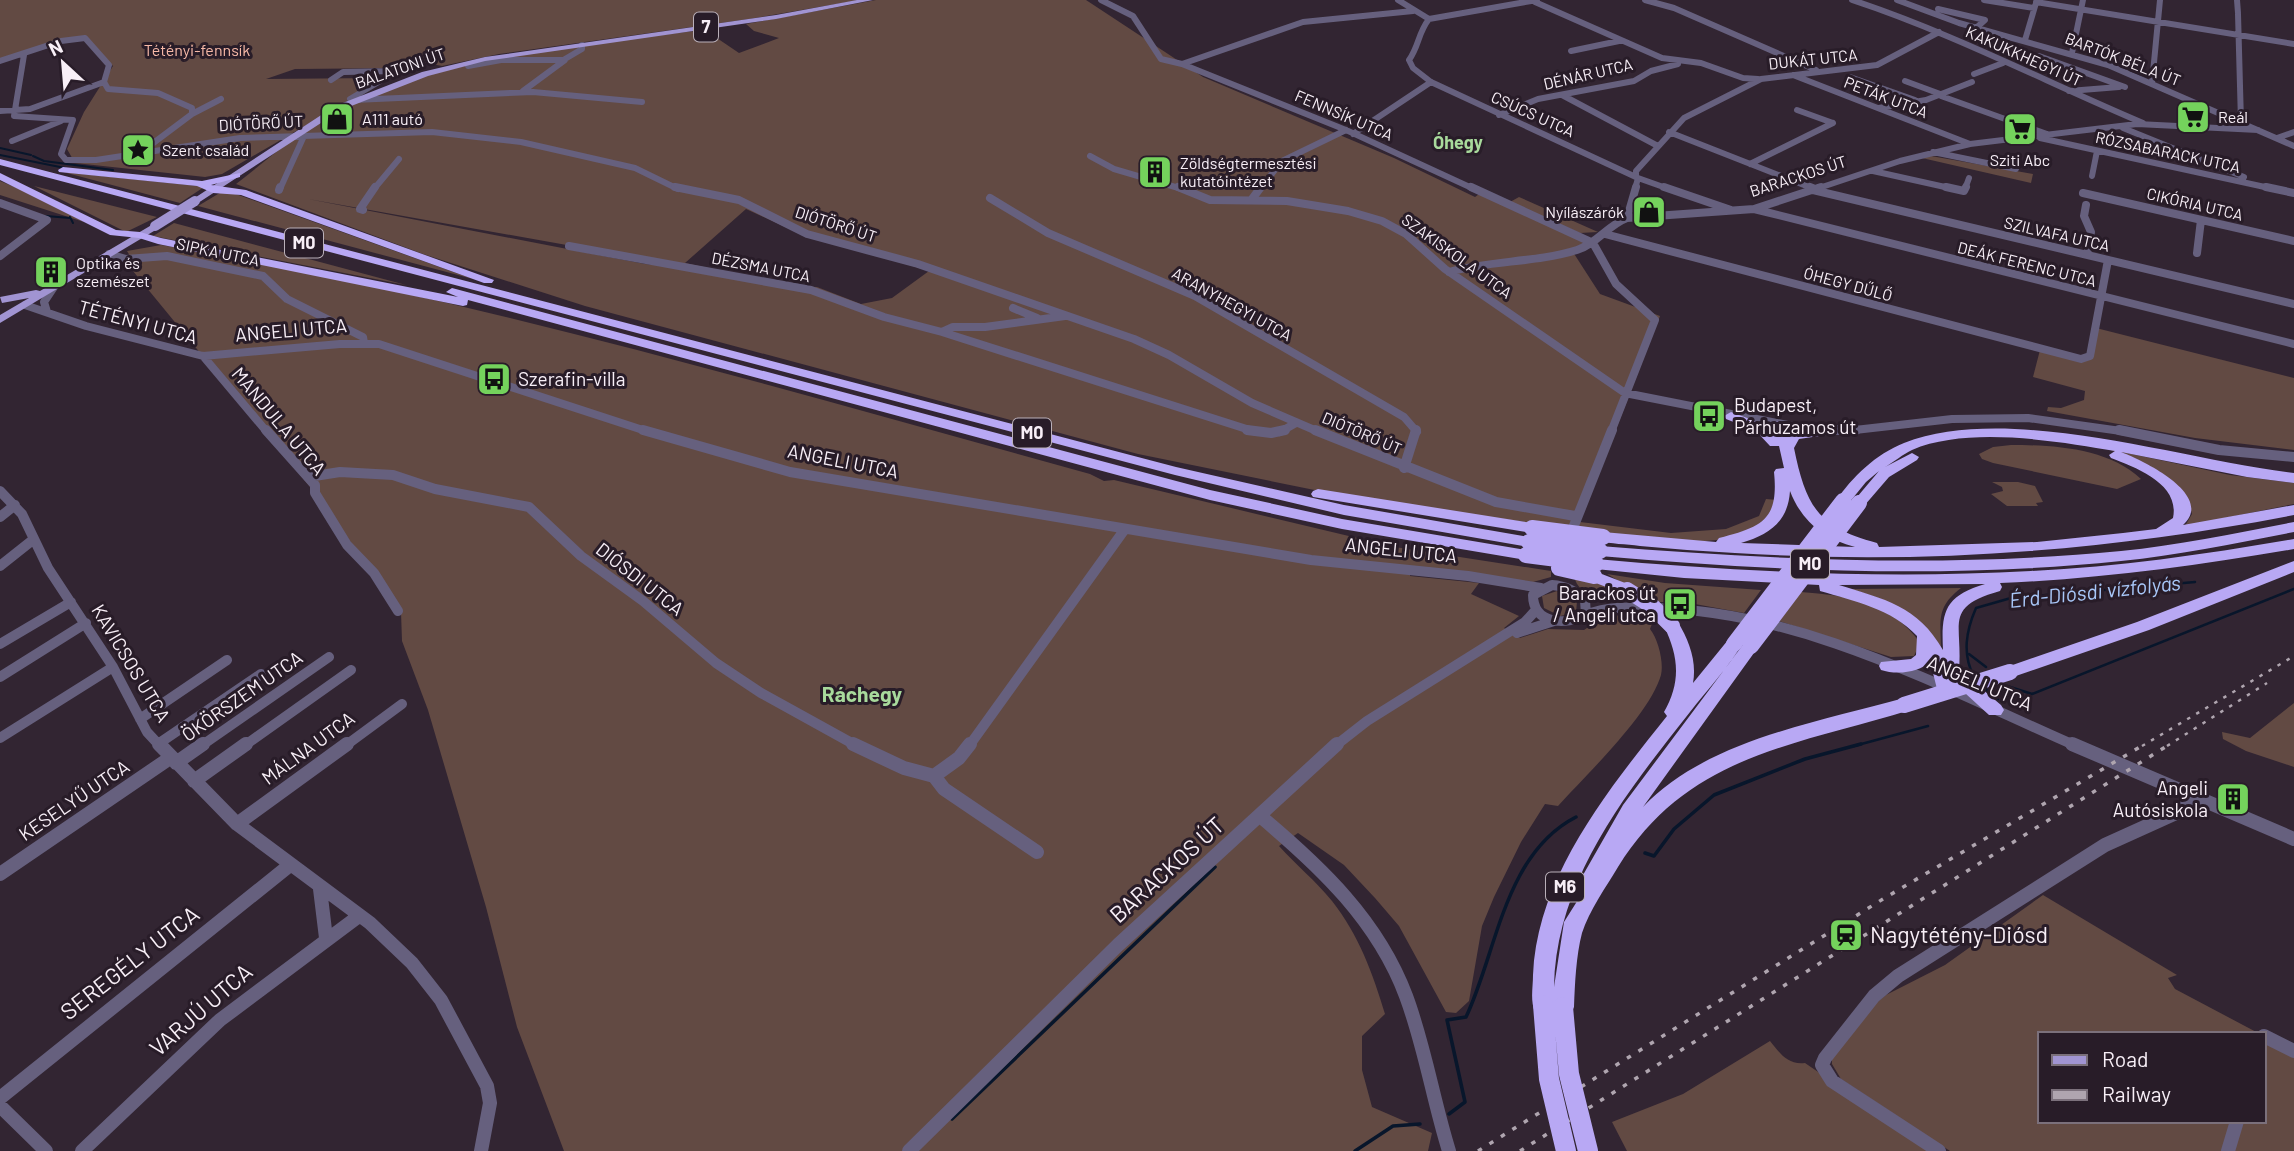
<svg xmlns="http://www.w3.org/2000/svg" width="2294" height="1151" font-family="Barlow,sans-serif">
<style>
.green{fill:#624a43;fill-rule:evenodd}
.lines{fill:none;stroke-linecap:round;stroke-linejoin:round}
.stream-far2{stroke:#08162b;stroke-width:2}
.stream-far1{stroke:#08162b;stroke-width:2.5}
.stream{stroke:#08162b;stroke-width:3.5}
.minor-far3{stroke:#66607e;stroke-width:6}
.minor-far2{stroke:#66607e;stroke-width:8}
.minor-far1{stroke:#66607e;stroke-width:10}
.minor{stroke:#66607e;stroke-width:14}
.major{fill:#a194d2;fill-rule:evenodd}
.highway{fill:#b8a8f4;fill-rule:evenodd}
.rail-far1{stroke:#afa5af;stroke-width:2.5;stroke-dasharray:3.5 7;stroke-linecap:butt}
.rail{stroke:#afa5af;stroke-width:3.5;stroke-dasharray:4.5 9;stroke-linecap:butt}
.major-bridge{stroke:#a194d2;stroke-width:10}
.highway-bridge-far1{stroke:#b8a8f4;stroke-width:16}
.highway-bridge{stroke:#b8a8f4;stroke-width:20}
.labels{text-anchor:middle;stroke-width:6;stroke-linejoin:round;paint-order:stroke}
.far-park-label{font-size:16px;fill:#f8baa8;stroke:#281c28}
.far-street-label{font-size:16px;fill:#f8eff7;stroke:#281c28}
.far-poi-label{font-size:16px;fill:#f8eff7;stroke:#281c28;text-anchor:start}
.shield{fill:#281c28;stroke:#bab0b9;stroke-width:2}
.shield-label{font-size:18px;font-weight:bold;fill:#f8eff7}
.far-neighbourhood-label{font-size:18px;font-weight:bold;fill:#a8da9c;stroke:#281c28}
.street-label{font-size:19px;fill:#f8eff7;stroke:#281c28}
.poi-label{font-size:19px;fill:#f8eff7;stroke:#281c28;text-anchor:start}
.water-label{font-size:21px;font-style:italic;fill:#a8c7f8;stroke:#281c28}
.neighbourhood-label{font-size:21px;font-weight:bold;fill:#a8da9c;stroke:#281c28}
.near-street-label{font-size:23px;fill:#f8eff7;stroke:#281c28}
.near-poi-label{font-size:23px;fill:#f8eff7;stroke:#281c28;text-anchor:start}
</style>
<rect width="100%" height="100%" fill="#322532"/>
<path class="green" d="M0,0H860L749,19L499,54L442,66L421,62L404,68L295,69L266,79L376,78L346,102L222,174L205,177L75,163L67,149L84,112L113,66L83,36L0,60Z
M876,0H1086L1203,77L1394,158L1475,197L1482,192L1587,242L1571,249L1600,294L1660,316L1580,522L1671,533L1726,529L1759,516L1766,499L1777,500C1774,506 1771,515 1766,520C1743,545 1689,542 1658,541L1354,498L1138,454L585,306L423,254L236,184C267,160 297,133 331,114C439,57 584,43 705,30L739,53L779,38L754,31L746,24ZM308,199L645,259L669,266L645,264ZM746,209L792,230L929,271L892,298L861,304L817,287L794,286L685,263Z
M1931,156L2033,174L2031,183L1922,158Z
M63,172L198,186L204,187L180,203Z
M0,181L39,197L84,222L0,195Z
M34,186L157,217L126,232Z
M223,191L230,192L473,279L198,206Z
M1519,197L1598,232L1580,233L1510,202Z
M174,223L406,285L153,236Z
M161,245C476,298 784,390 1090,474L1104,481L1114,480L1395,547L1551,571V577L1533,582L1410,573V576L1479,583L1471,594L1519,616L1504,628L1520,638L1548,629L1584,630L1605,616L1635,615L1653,621L1650,629C1658,639 1664,662 1661,675C1650,714 1587,774 1558,806L1545,804L1521,842L1494,897L1482,926L1469,1001L1456,1013L1446,1012L1399,926L1375,898L1344,865L1298,833L1279,846C1296,865 1316,881 1332,901C1359,935 1373,974 1385,1014L1362,1036V1070L1372,1107L1432,1133L1428,1151H564L517,1027L486,907L428,710L402,641L401,612L315,493L128,265L134,263L127,251Z
M2096,328L2294,378V450L2195,438L2047,411L2048,407L2061,408L2084,400L2085,391L2033,377L2040,350L2084,362Z
M2011,445C2054,445 2108,448 2141,479L2117,489L1993,463L1982,459L1979,454L1993,447Z
M2108,449L2230,475L2294,483V504L2185,526L2192,514C2184,484 2135,460 2108,449Z
M1992,482H2018L2035,486L2043,502L2036,503L2038,506H2007L1991,494L2003,491L2002,487Z
M1607,574L1665,583L1761,590L1744,613L1684,602H1654Z
M1574,575L1606,584L1640,602C1620,600 1577,602 1574,575Z
M1961,588C1935,608 1941,621 1941,652C1909,613 1900,603 1850,589Z
M1557,591L1577,601L1576,613L1560,616L1544,608L1542,596Z
M1801,592C1846,595 1893,603 1920,643L1914,656L1891,657L1779,621Z
M2294,703V767L2246,751L2223,739L2222,732L2250,738Z
M2043,895L2177,975L2168,978L2175,989L2260,1034H2040V1121H2264V1037L2294,1054V1151H1950L1841,1079L1832,1064V1057L1871,1007L1886,995L1945,965Z
M1770,1041C1780,1053 1787,1065 1805,1063L1934,1151H1627L1612,1122L1683,1094Z"/>
<g class="lines">
<path class="stream-far2" d="M0,148L31,155
M0,155L65,168
M33,156L44,161L113,170
M46,216L70,218
M70,217L73,223"/>
<path class="stream-far1" d="M1969,654L1986,667
M1974,677C1962,654 1966,631 1976,608L2011,598L2195,582
M2007,686L2032,694L2294,589
M1983,687L1998,699
M1854,746L1928,726"/>
<path class="stream" d="M1645,853L1654,856L1674,829L1714,795L1805,759L1861,744
M1449,1114L1465,1102L1447,1020L1466,1017C1497,952 1504,854 1576,817
M952,1119L1215,867
M1355,1151L1393,1126L1420,1124"/>
<path class="minor-far3" d="M1101,0L1133,16L1161,59L1182,64L1346,130L1474,189
M1398,0L1429,19C1418,33 1419,46 1409,60L1413,68L1431,82L1638,178
M1645,0L1674,8L1816,70
M1852,0C1952,33 2046,82 2143,123
M1897,0L1959,23L2108,65L2294,146
M1984,0L2034,8
M2237,0L2238,13
M1535,2L1662,58L1701,63L1743,78L1758,79
M2036,2L2294,44
M1938,9L1985,20L1976,28
M2238,14L2241,122
M1429,19L1537,0
M2025,40L2036,3
M1571,51L1619,41
M2072,53L2083,0
M24,55L14,116L73,120L61,154L66,160H96L240,138L432,132L521,142L635,168L678,189
M2039,56L2125,87
M565,59L582,49V45
M0,61L61,41L85,38L109,65L104,82
M1182,64L1303,22L1413,11
M468,66L501,60H565L523,91
M1974,74L2003,63
M1793,75L1970,144
M1850,77L1915,100
M331,80L343,72L397,71L350,99L354,100L533,92L642,102
M1905,81L1943,95
M104,82L108,89L158,93L192,108V114
M2152,83L2160,0
M2069,91L2119,87
M1562,95L1656,145
M1941,96L2047,134
M1879,108L1926,100L1972,82
M1797,110L1833,123
M0,111L30,109L104,82
M1499,115L1538,99L1634,81L1651,71L1678,64
M2123,128L2244,177
M1669,132L1814,189
M1353,134L1431,82
M2040,138L2274,189
M2277,138L2294,132
M12,141L61,121
M144,150L192,114L221,99
M1933,152L2016,169
M1090,156L1114,169L1182,189
M1750,164L1833,123
M1873,171L1954,189
M1636,176V171L1684,118L1761,79L1877,65L1939,32
M2092,176L2097,151
M1638,178L1669,189
M280,189L304,136
M374,189L399,159
M1260,189L1282,161L1346,130
M1635,189L1638,178
M1816,189L1900,161L1970,144L2137,124L2258,130
M1965,189L1969,178"/>
<path class="minor-far2" d="M675,187L739,200L807,234L918,264L1134,339L1169,355L1252,403L1319,432
M1178,187L1210,200L1287,201L1348,211L1382,221L1406,234L1445,269L1625,393L1808,429L1846,431L1952,419L2028,418L2128,432
M1471,187L1593,243
M1664,187L1731,210
M1810,187L1815,189
M1946,187L1964,191L1966,187
M2266,187L2294,193
M279,190L280,187
M1813,190L2294,304
M2083,193L2294,241
M990,198L1048,233L1195,296L1404,417L1417,432
M1252,199L1261,187
M0,203L47,220L0,256
M2086,205L2084,216L2091,232L2087,255
M1754,209L2294,344
M363,210L360,209L375,187
M1627,218L1636,187
M1605,234L2081,359L2090,356L2108,260
M1593,243L1616,284L1655,320L1611,432
M569,246L811,290L884,317L942,332L953,327H985L1065,316
M2197,253L2201,220
M109,254L126,259L167,256L263,276L287,299L363,337L364,343
M1449,272C1491,260 1535,263 1577,250C1598,243 1608,225 1627,218L1754,209L1821,187
M25,305L86,326L203,356L340,344H379L649,432
M1013,308L1037,318
M47,312L44,302L54,287
M942,332L1256,432
M203,356L267,432
M1280,432L1296,423"/>
<path class="minor-far1" d="M266,430L315,485V493L347,545L374,573L398,611
M643,430L790,472L1311,560L1468,576L1541,588
M1247,430L1271,433L1285,430
M1315,430L1496,502L1575,516
M1825,430H1856
M2119,430L2219,450L2294,457
M1404,468L1416,430
M308,477L340,472L393,475L435,489L529,507L581,556L643,601L716,663L761,693L857,746
M0,491L22,514L48,568L113,667L147,732L160,746
M0,517L15,505
M1573,528L1612,430
M0,566L34,539
M1552,585C1566,586 1575,591 1585,600L1586,615C1566,625 1533,625 1533,595Z
M1586,615C1607,606 1632,607 1654,608C1803,611 1943,688 2076,746
M1517,633L1554,621
M0,644L71,602
M0,677L86,623
M140,719L227,660
M0,738L113,667
M158,744L261,674
M201,746L329,657
M244,746L351,670
M345,746L402,704
M969,746L1125,529
M1335,746L1367,721L1525,622L1536,610"/>
<path class="minor" d="M159,744L237,824L370,923L412,963L441,1000L487,1086L490,1103L481,1151
M853,744L904,768L934,776L944,789L1037,852
M2072,744L2294,839
M176,763L203,744
M934,776L959,758L970,744
M194,781L246,744
M1260,816C1321,867 1378,921 1406,996C1425,1047 1433,1100 1449,1151
M237,824L347,744
M0,874L170,758
M320,889L326,938
M2264,1036L2294,1051
M0,1098L290,865
M0,1106L46,1151
M82,1151L220,1020L359,916
M909,1151L1118,945L1337,744
M1939,1151L1832,1081L1822,1065L1825,1058L1874,996L1898,976L2105,845L2178,812L2191,801V795
M2228,1151L2237,1121"/>
<path class="major" d="M857,0H873L776,19L485,61L428,76L341,110L198,203L190,201L335,106L422,72L485,57L776,15Z
M155,223L160,226L159,228L0,323V315L29,298L2,303L0,297L36,290L40,291Z"/>
<path class="highway" d="M0,159L1176,467L1344,505L1529,537L1537,542L1529,547L1344,515L1175,475L0,165Z
M63,167L202,181L240,173V177L211,185L246,190L494,280L492,283H484L241,195L213,193L197,186L59,172L58,170Z
M0,173L116,230L140,232L161,238L458,297L446,292L452,288L1210,490L1342,519L1526,550L1534,555L1526,560L1342,529L1210,500L468,300L467,305L463,306L158,244L139,238L110,235L0,180Z
M1731,412L1766,425L1777,436L1770,425L1777,421L1782,422L1789,432L1833,428L1835,431L1833,434L1799,439L1794,448C1806,507 1818,527 1877,543L1879,547L2037,542L2123,533L2156,529L2173,518C2180,484 2137,468 2111,458L2109,455L2115,451C2057,441 1968,426 1912,450C1903,454 1894,462 1885,467L1912,453L1919,457L1917,460L1889,477L1864,506L1859,508L1852,503L1879,471L1866,482L1848,504H1838L1836,501C1852,477 1876,454 1904,443C2010,402 2182,460 2294,473V483L2247,477L2121,452C2142,460 2216,495 2183,525L2294,505V515C2107,551 1925,565 1735,553C1703,551 1671,549 1640,546C1626,544 1611,544 1598,541L1595,537L1598,533L1603,532L1716,542L1719,538C1761,527 1779,521 1774,472L1776,469L1784,468L1779,446H1770L1756,431L1726,419L1724,416ZM1790,491C1802,522 1824,539 1855,547L1741,543C1769,535 1788,522 1790,491Z
M1318,489L1532,523L1540,528L1532,533L1313,497L1311,494L1313,491Z
M2294,522V532C2237,543 2179,555 2121,561C1947,579 1774,571 1600,556L1592,551L1600,546C1774,560 1947,568 2121,551C2179,545 2237,533 2294,522Z
M2294,539V549C2196,566 2099,579 2000,583L2002,587L2000,591C1943,607 1963,623 1959,670L1966,672L1970,679L2001,705L2004,710L2001,715H1989L1954,683L1950,693H1938L1930,661C1920,673 1896,675 1881,670L1879,666L1881,662L1911,659L1916,655L1917,636C1892,609 1854,601 1820,591L1819,585L1684,578L1596,569L1588,564L1596,559C1741,572 1885,579 2031,571C2119,567 2207,554 2294,539ZM1985,584C1945,596 1941,611 1943,650C1918,606 1884,599 1839,585Z
M2294,561V572L2149,630L2010,678L2004,676L2002,672L2004,668L2137,622Z
M1594,571L1633,586L1635,590L1627,595L1588,580L1586,576L1588,572Z
M1672,620L1678,622C1689,641 1697,661 1693,683L1728,640H1740L1742,644C1728,668 1707,690 1690,712C1626,793 1556,880 1554,987L1564,922L1581,895L1576,888L1579,882L1623,805L1745,642H1757L1759,646L1643,807C1706,740 1819,722 1904,698L1910,700L1913,705L1910,710C1795,746 1688,754 1618,867C1606,887 1589,911 1582,933C1576,956 1575,983 1574,1007L1571,1014L1563,1017L1555,1014L1553,1007L1551,1012L1543,1015L1535,1012C1530,1001 1533,987 1533,975C1537,877 1608,790 1667,716L1664,712C1681,682 1679,657 1664,626Z"/>
<path class="rail-far1" d="M2142,746L2294,656
M2167,746L2267,683"/>
<path class="rail" d="M1478,1151L1883,899L2145,744
M1520,1151L2170,744"/>
<path class="major-bridge" d="M155,226L195,201"/>
<path class="highway-bridge-far1" d="M1532,528L1603,537
M1529,542L1600,551
M1526,555L1596,564
M1559,568L1594,576
M1627,590L1652,606L1672,626
M1734,644L1843,501
M1751,646L1859,503
M1904,705L2010,672"/>
<path class="highway-bridge" d="M1543,1005L1549,1079L1566,1151
M1563,1007L1569,1074L1588,1151"/>
</g>
<defs>
<g id="supermarket-square" transform="scale(1.75)"><rect x="-9" y="-9" width="18" height="18" rx="4" fill="#74d25c" stroke="#281c28"/><path d="M-6-5.5h2.5l.6 2H6L4.5 2H-2.5L-4.4-4H-6ZM-1.5 3.2a1.3 1.3 0 1 0 .1 0ZM3 3.2a1.3 1.3 0 1 0 .1 0Z" fill="#111"/></g>
<g id="shop-square" transform="scale(1.75)"><rect x="-9" y="-9" width="18" height="18" rx="4" fill="#74d25c" stroke="#281c28"/><path d="M-5-2.5h2.3a2.7 3.5 0 0 1 5.4 0H5L5.5 6h-11ZM-1.5-2.5h3a1.5 2.3 0 0 0-3 0Z" fill="#111"/></g>
<g id="sight-square" transform="scale(1.75)"><rect x="-9" y="-9" width="18" height="18" rx="4" fill="#74d25c" stroke="#281c28"/><path d="M0-6L1.8-2.2L6-1.7L2.9 1.2L3.7 5.4L0 3.3L-3.7 5.4L-2.9 1.2L-6-1.7L-1.8-2.2Z" fill="#111"/></g>
<g id="building-square" transform="scale(1.75)"><rect x="-9" y="-9" width="18" height="18" rx="4" fill="#74d25c" stroke="#281c28"/><path d="M-4-6H4V6H1V3H-1V6H-4ZM-2.5-4.3h1.7v1.8h-1.7ZM.8-4.3h1.7v1.8H.8ZM-2.5-1h1.7V.8h-1.7ZM.8-1h1.7V.8H.8Z" fill="#111"/></g>
<g id="bus-square" transform="scale(1.75)"><rect x="-9" y="-9" width="18" height="18" rx="4" fill="#74d25c" stroke="#281c28"/><path d="M-5-6H5V4H4V6H2V4H-2V6H-4V4H-5ZM-3.5-4V0h7V-4ZM-3.5 1.2v1.5H-2V1.2ZM2 1.2v1.5H3.5V1.2Z" fill="#111"/></g>
<g id="station-square" transform="scale(1.75)"><rect x="-9" y="-9" width="18" height="18" rx="4" fill="#74d25c" stroke="#281c28"/><path d="M-3-6H3Q5-6 5-4V2Q5 4 3 4L4.5 6H3L1.5 4h-3L-3 6H-4.5L-3 4Q-5 4-5 2V-4Q-5-6-3-6ZM-3.5-4v3h7v-3ZM-3.5 1v1.5H-2V1ZM2 1v1.5H3.5V1Z" fill="#111"/></g>
</defs>
<g fill-rule="evenodd">
<use href="#supermarket-square" x="2193" y="117"/>
<use href="#shop-square" x="337" y="119"/>
<use href="#supermarket-square" x="2020" y="129"/>
<use href="#sight-square" x="138" y="150"/>
<use href="#building-square" x="1155" y="172"/>
<use href="#shop-square" x="1649" y="212"/>
<use href="#building-square" x="51" y="272"/>
<use href="#bus-square" x="494" y="379"/>
<use href="#bus-square" x="1709" y="416"/>
<use href="#bus-square" x="1680" y="604"/>
<use href="#building-square" x="2233" y="799"/>
<use href="#station-square" x="1846" y="935"/>
</g>
<g class="labels">
<g class="far-park-label">
<text x="197" y="56">Tétényi-fennsík</text>
</g>
<g class="far-street-label">
<text transform="translate(2024 56) rotate(24)" y="6">KAKUKKHEGYI ÚT</text>
<text transform="translate(1813 59) rotate(-6)" y="6">DUKÁT UTCA</text>
<text transform="translate(2123 59) rotate(21)" y="6">BARTÓK BÉLA ÚT</text>
<text transform="translate(400 68) rotate(-19)" y="6">BALATONI ÚT</text>
<text transform="translate(1588 74) rotate(-13)" y="6">DÉNÁR UTCA</text>
<text transform="translate(1886 97) rotate(21)" y="6">PETÁK UTCA</text>
<text transform="translate(1533 114) rotate(24)" y="6">CSÚCS UTCA</text>
<text transform="translate(1344 115) rotate(23)" y="6">FENNSÍK UTCA</text>
<text transform="translate(261 123) rotate(-3)" y="6">DIÓTÖRŐ ÚT</text>
<text transform="translate(2168 152) rotate(12)" y="6">RÓZSABARACK UTCA</text>
<text transform="translate(1798 176) rotate(-18)" y="6">BARACKOS ÚT</text>
<text transform="translate(2195 204) rotate(13)" y="6">CIKÓRIA UTCA</text>
<text transform="translate(836 224) rotate(18)" y="6">DIÓTÖRŐ ÚT</text>
<text transform="translate(2057 234) rotate(13)" y="6">SZILVAFA UTCA</text>
<text transform="translate(218 252) rotate(12)" y="6">SIPKA UTCA</text>
<text transform="translate(1457 256) rotate(36)" y="6">SZAKISKOLA UTCA</text>
<text transform="translate(2027 264) rotate(14)" y="6">DEÁK FERENC UTCA</text>
<text transform="translate(761 267) rotate(11)" y="6">DÉZSMA UTCA</text>
<text transform="translate(1848 284) rotate(15)" y="6">ÓHEGY DŰLŐ</text>
<text transform="translate(1232 304) rotate(29)" y="6">ARANYHEGYI UTCA</text>
<text transform="translate(1362 433) rotate(23)" y="6">DIÓTÖRŐ ÚT</text>
</g>
<g class="far-poi-label">
<text x="2218" y="123">Reál</text>
<text x="362" y="125">A111 autó</text>
<text x="162" y="156">Szent család</text>
<text x="2020" y="166" text-anchor="middle">Sziti Abc</text>
<text x="1180" y="169">Zöldségtermesztési<tspan x="1180" dy="18">kutatóintézet</tspan></text>
<text x="1624" y="218" text-anchor="end">Nyílászárók</text>
<text x="76" y="269">Optika és<tspan x="76" dy="18">szemészet</tspan></text>
</g>
<g class="shield">
<rect x="694" y="12.5" width="24" height="29" rx="5"/>
<rect x="285" y="228.5" width="38" height="29" rx="5"/>
<rect x="1013" y="418.5" width="38" height="29" rx="5"/>
<rect x="1791" y="549.5" width="38" height="29" rx="5"/>
<rect x="1546" y="872.5" width="38" height="29" rx="5"/>
</g>
<g class="shield-label">
<text x="706" y="33">7</text>
<text x="304" y="249">M0</text>
<text x="1032" y="439">M0</text>
<text x="1810" y="570">M0</text>
<text x="1565" y="893">M6</text>
</g>
<g class="far-neighbourhood-label">
<text x="1458" y="149">Óhegy</text>
</g>
<g class="street-label">
<text transform="translate(138 322) rotate(15)" y="7">TÉTÉNYI UTCA</text>
<text transform="translate(291 330) rotate(-5)" y="7">ANGELI UTCA</text>
<text transform="translate(279 421) rotate(50)" y="7">MANDULA UTCA</text>
<text transform="translate(843 461) rotate(11)" y="7">ANGELI UTCA</text>
<text transform="translate(1401 550) rotate(6)" y="7">ANGELI UTCA</text>
<text transform="translate(640 579) rotate(38)" y="7">DIÓSDI UTCA</text>
<text transform="translate(131 663) rotate(59)" y="7">KAVICSOS UTCA</text>
<text transform="translate(1980 683) rotate(23)" y="7">ANGELI UTCA</text>
<text transform="translate(242 696) rotate(-35)" y="7">ÖKÖRSZEM UTCA</text>
<text transform="translate(308 748) rotate(-36)" y="7">MÁLNA UTCA</text>
<text transform="translate(74 800) rotate(-34)" y="7">KESELYŰ UTCA</text>
</g>
<g class="poi-label">
<text x="518" y="386">Szerafin-villa</text>
<text x="1734" y="412">Budapest,<tspan x="1734" dy="22">Párhuzamos út</tspan></text>
<text x="1656" y="600" text-anchor="end">Barackos út<tspan x="1656" dy="22">/ Angeli utca</tspan></text>
<text x="2208" y="795" text-anchor="end">Angeli<tspan x="2208" dy="22">Autósiskola</tspan></text>
</g>
<g class="water-label">
<text transform="translate(2095 592) rotate(-6)" y="7">Érd-Diósdi vízfolyás</text>
</g>
<g class="neighbourhood-label">
<text x="862" y="702">Ráchegy</text>
</g>
<g class="near-street-label">
<text transform="translate(1167 870) rotate(-42)" y="8">BARACKOS ÚT</text>
<text transform="translate(130 963) rotate(-38)" y="8">SEREGÉLY UTCA</text>
<text transform="translate(201 1010) rotate(-41)" y="8">VARJÚ UTCA</text>
</g>
<g class="near-poi-label">
<text x="1870" y="943">Nagytétény-Diósd</text>
</g>
</g>
<rect x="2038" y="1032" width="228" height="91" fill="#281c28" stroke="#7b707b" stroke-width="2"/>
<rect x="2052" y="1055" width="35" height="10" fill="#a194d2" stroke="#7b707b" stroke-width="2"/>
<text x="2102" y="1067" font-size="21" fill="#f8eff7">Road</text>
<rect x="2052" y="1090" width="35" height="10" fill="#afa5af" stroke="#7b707b" stroke-width="2"/>
<text x="2102" y="1102" font-size="21" fill="#f8eff7">Railway</text>
<g transform="translate(63 63) rotate(334)" stroke="#281c28" stroke-width="5" paint-order="stroke">
<path d="M0-5L12 26L0 18L-12 26Z" fill="#f8eff7"/>
<text y="-10" font-size="19" font-weight="bold" text-anchor="middle" fill="#f8eff7">N</text>
</g>
</svg>
